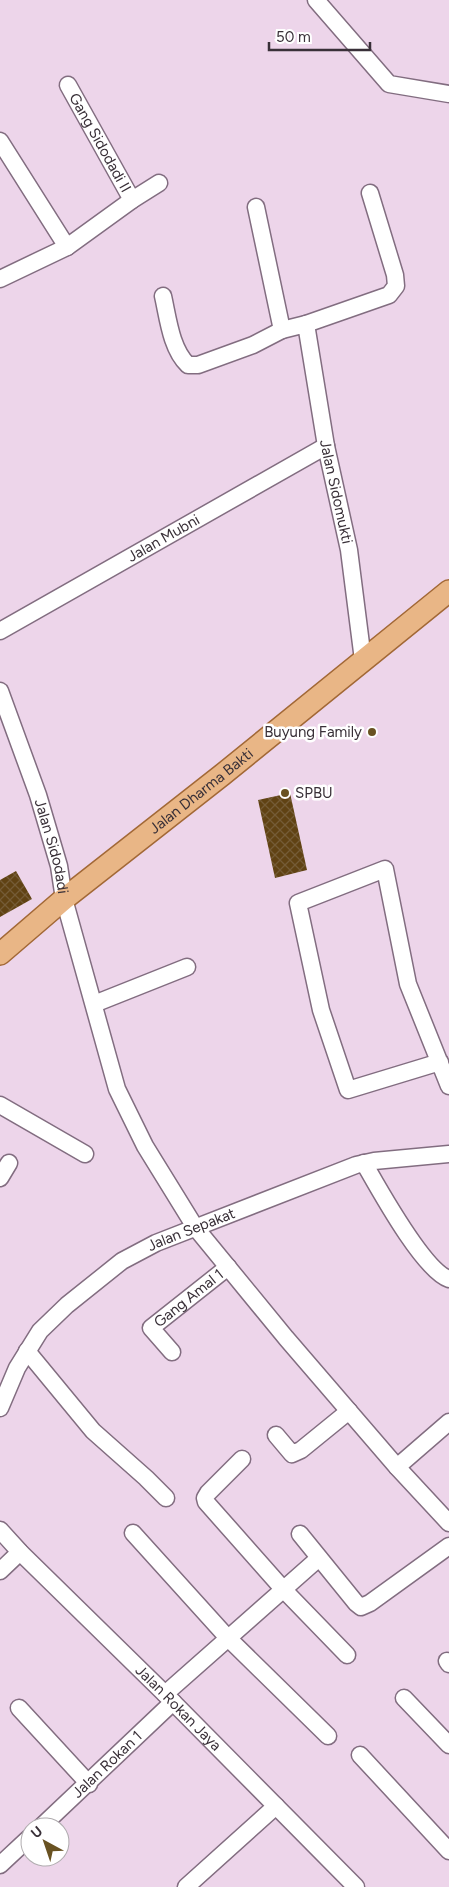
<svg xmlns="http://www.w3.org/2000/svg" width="449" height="1887" font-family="Figtree,sans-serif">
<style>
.building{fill:url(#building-cross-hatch)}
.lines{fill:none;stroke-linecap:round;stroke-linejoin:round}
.minor-casing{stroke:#826d80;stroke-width:19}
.major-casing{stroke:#a26836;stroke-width:24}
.minor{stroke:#fff;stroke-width:16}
.major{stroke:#e9b686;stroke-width:21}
.poi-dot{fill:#695222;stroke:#fff;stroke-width:2}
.labels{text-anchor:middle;stroke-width:5;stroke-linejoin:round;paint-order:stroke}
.street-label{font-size:15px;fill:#393038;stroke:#fff}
.poi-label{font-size:15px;fill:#393038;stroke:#fff;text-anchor:end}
</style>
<defs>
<pattern id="building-cross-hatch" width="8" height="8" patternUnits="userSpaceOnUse" patternTransform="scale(1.25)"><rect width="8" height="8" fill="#604213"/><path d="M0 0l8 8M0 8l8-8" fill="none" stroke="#745b36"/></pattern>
</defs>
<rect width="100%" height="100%" fill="#edd5ea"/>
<path class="building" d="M290,793L307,870L275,878L258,800Z
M16,871L32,899L0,917V880Z"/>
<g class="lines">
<g class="minor-casing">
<g id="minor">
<path d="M316,0L389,84L449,94"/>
<path id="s1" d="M68,85L132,200"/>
<path d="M0,141L67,247"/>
<path id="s2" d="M256,207L282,330L306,324L326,446L349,550L363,660"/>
<path d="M0,279L67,247L132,200L159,183"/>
<path d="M163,296C168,318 171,349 188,365H198L253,345L282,330"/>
<path d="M306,324L389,295L396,286L395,275L370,193"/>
<path id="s3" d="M0,631L326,446"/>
<path id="s4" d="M0,691L38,795L59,866L64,899L117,1089L145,1146L195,1227L286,1338L397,1467L449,1523"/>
<path d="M94,1004L187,967"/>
<path d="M440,1062L348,1090L321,1010L298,903L385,869L408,984L449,1086"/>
<path d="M0,1105L85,1154"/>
<path d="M364,1163C379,1189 423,1270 449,1279"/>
<path d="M0,1178L9,1163"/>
<path d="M27,1351L93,1431L146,1478L166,1498"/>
<path id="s5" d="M172,1352L151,1328L228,1267"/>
<path id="s6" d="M0,1408L17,1368L40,1331L67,1305L122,1261L156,1243L356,1165L374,1161L449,1154"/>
<path d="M276,1435L292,1454L301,1450L349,1411"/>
<path d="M242,1459L208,1493L205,1498L206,1502L283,1589L347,1655"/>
<path d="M397,1467L449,1422"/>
<path id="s7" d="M0,1530L20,1552L165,1694L356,1887"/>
<path d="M133,1533L227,1637L328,1736"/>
<path d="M300,1534L356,1603L361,1607L370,1603L449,1546"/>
<path d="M0,1571L20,1552"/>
<path d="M447,1661L449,1664"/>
<path d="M165,1694L319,1558"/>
<path d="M404,1698L449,1745"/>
<path d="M19,1708L89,1784"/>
<path d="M360,1755L449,1851"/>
<path id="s8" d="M41,1827L173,1702"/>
<path d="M0,1865L30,1837"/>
<path d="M186,1887L276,1806"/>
</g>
</g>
<g class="major-casing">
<g id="major">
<path id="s9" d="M0,954L64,899L222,775L449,591"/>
</g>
</g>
<use href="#minor" class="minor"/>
<use href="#major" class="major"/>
</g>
<g class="poi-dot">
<circle cx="372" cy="732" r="5"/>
<circle cx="285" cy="793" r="5"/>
</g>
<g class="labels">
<g class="street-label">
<text dy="5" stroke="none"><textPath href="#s1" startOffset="66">Gang Sidodadi II</textPath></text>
<text dy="5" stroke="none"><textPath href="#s2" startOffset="321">Jalan Sidomukti</textPath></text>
<text dy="5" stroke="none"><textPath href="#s3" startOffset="188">Jalan Mubni</textPath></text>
<text dy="5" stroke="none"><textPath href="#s9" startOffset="259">Jalan Dharma Bakti</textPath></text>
<text dy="5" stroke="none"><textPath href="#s4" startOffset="164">Jalan Sidodadi</textPath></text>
<text dy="5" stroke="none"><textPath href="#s6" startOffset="271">Jalan Sepakat</textPath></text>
<text dy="5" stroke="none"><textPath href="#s5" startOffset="80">Gang Amal 1</textPath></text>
<text dy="5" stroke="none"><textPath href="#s7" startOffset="252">Jalan Rokan Jaya</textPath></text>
<text dy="5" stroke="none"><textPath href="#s8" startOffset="91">Jalan Rokan 1</textPath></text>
</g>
<g class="poi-label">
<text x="362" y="737">Buyung Family</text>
<text x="295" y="798" text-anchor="start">SPBU</text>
</g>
</g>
<g transform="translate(45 1842) rotate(320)"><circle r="24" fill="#ffffff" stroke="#b0acaf"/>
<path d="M0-4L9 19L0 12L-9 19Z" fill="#695222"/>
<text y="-8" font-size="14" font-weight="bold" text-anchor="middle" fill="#393038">U</text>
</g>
<path d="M269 42v8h101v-8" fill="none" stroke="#393038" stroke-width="2.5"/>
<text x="276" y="42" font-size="15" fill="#393038" stroke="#ffffff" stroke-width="4" paint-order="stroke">50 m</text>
</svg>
